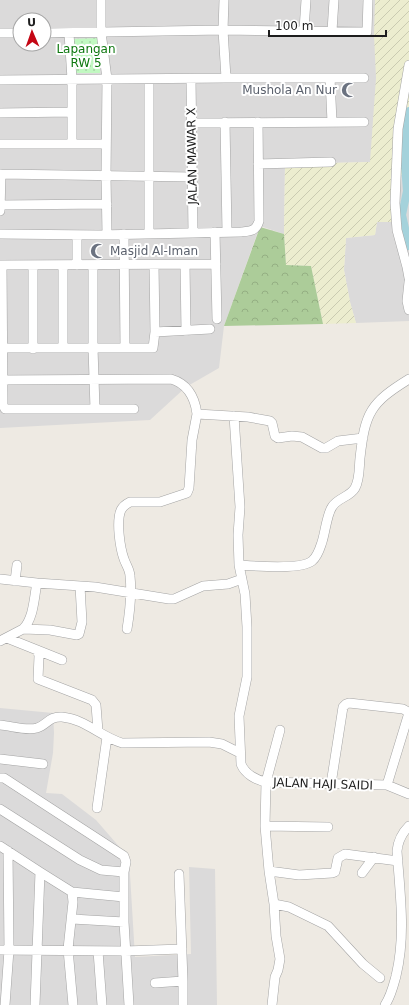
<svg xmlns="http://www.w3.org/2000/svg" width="409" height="1005" font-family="'DejaVu Sans',sans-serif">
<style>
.residential{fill:#dbdada;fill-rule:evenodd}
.farmland{fill:url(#farmland-furrows)}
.forest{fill:url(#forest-crowns)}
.park{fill:url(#park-dots)}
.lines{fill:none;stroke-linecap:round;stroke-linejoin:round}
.canal{stroke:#a4d2db;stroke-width:8}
.minor-casing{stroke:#a4a4a4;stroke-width:10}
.minor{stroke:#fff;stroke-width:9}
.labels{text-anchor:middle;stroke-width:4;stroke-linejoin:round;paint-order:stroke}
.park-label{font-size:12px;fill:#0e780f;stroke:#fff}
.worship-label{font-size:12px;fill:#5b616d;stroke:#fff;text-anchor:end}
.street-label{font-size:12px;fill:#1d1d1d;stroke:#fff}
</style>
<defs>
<pattern id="farmland-furrows" width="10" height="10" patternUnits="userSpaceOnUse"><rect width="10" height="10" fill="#ecedcf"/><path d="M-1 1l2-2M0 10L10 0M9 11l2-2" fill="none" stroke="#cacbb1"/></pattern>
<pattern id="forest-crowns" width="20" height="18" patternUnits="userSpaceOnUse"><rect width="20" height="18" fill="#accc99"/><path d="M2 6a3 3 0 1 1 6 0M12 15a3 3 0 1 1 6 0" fill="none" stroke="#94af83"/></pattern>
<pattern id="park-dots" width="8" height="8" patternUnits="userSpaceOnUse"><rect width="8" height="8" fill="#c1f8c1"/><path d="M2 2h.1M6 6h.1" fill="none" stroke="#a5d4a5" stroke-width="1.8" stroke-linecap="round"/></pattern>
</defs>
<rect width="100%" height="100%" fill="#eeeae3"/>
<path class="residential" d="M0,0H376L377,79L371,162L285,164L284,234L260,226L224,326L219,368L186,387L150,420L0,428ZM20,20H44V44H20Z
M396,175H409V321L356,323L350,302L344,270L346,238L375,235L377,222Z
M0,708L53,713L54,733L53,753L46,793L62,794L96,820L129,858L135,957L191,954L189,867L215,869L217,1005H0Z"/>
<path class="farmland" d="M375,0H409V175H397L394,222H377L375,235L346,238L344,270L350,302L356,323L323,324L311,266L286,265L284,234L285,164L370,162L376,78L374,35Z"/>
<path class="forest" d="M260,227L284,234L286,265L311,266L323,324L224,326Z"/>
<path class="park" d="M100,38V73H73L72,39Z"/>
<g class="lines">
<path class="canal" d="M409,111L407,117L405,166L407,191L402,215L409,246"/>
<g class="minor-casing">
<path id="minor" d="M101,0V32L107,79L106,176L107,234
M304,30L306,0
M332,31L334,0
M0,33H20
M44,33L223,30L367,32L368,0
M69,33L72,79V143
M409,65L398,129L395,203L397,230L407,267L409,278
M226,78H364
M330,78L332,122
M149,79V233
M191,79L193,233
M0,80L226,78L223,30L224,0
M0,113L72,112
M225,122L227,232
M191,123L364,122
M0,144H106
M258,164L331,162
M1,174L192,177
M1,205L107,204
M0,211L1,174
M215,232L217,319
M0,234L98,235L241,232C251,231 256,231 259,221L258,122
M124,234L125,348
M0,265L216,264
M2,265L3,405L5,409H134
M63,265V348
M77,265V235
M93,265V348L95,409
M185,265L186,331
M409,282L407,301L409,310
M155,332L210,329
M0,348H153L155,332L154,265
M33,349V265
M409,379C370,403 365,413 360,458C359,467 360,479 355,488C350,497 337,498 332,507C327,514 325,533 322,542C320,548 318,556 312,561C301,570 255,566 239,565L245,594L247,627V677L239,716L241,764C245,774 256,780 266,782L387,785L409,794
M0,380L171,379C188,384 195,398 197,414L248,417L270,421L272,423L275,436L278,438L292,436L302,437L322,448H326L338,441L363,438
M234,416L240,507L238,535L239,565
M0,579L37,583
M15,581L17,565
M23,629L50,630L77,635L79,634L82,622L80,586
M127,629C130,611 132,594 130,576C130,570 126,565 124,559C120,548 116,521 121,510C123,506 126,504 130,502H160L187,493L189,488L192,440L197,414
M7,638L62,660
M0,641L23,629C34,618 34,597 37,583L95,587L169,599H174L203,586L228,584L242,579
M38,651L39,656L38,679L92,700L96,705L98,731
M0,725C12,726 26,731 37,728C47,725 49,716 62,717C85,719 101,737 122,743L209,742L222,744L240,753
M0,759L43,764
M0,778H4L124,856L126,862L124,872V922L129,1005
M331,784L343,707L346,704L349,703L403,709L408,712V716L387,785
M97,808L107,737
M0,809L80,860L101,870L124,872
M265,826L328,827
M0,846L40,872L72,892L73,902L68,949L73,1005
M269,871L299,875L332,873L335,872L338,858L345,854L398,861
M362,873L374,857
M179,874L183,981V1005
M72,892L124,897
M274,904L289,907L328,926L363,964L380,978
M72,919L124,922
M0,950L125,951L182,949
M98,951L102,1005
M155,983L183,981
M5,1005L9,950L8,851
M35,1005L40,872
M272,1005L275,977L278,970L280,959L276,936L274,904L269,871L265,826L266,782L280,730
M385,1005C391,996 393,987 396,976C406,935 400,894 397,851C398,841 402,833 409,826"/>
</g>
<use href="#minor" class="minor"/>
</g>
<defs>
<g id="mosque-bare" transform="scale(1.2)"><path d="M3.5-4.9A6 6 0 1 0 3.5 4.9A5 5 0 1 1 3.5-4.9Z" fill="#6b7280" stroke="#fff" stroke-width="2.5" paint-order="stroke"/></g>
</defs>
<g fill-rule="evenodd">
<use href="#mosque-bare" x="349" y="90"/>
<use href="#mosque-bare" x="98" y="251"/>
</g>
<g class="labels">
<g class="park-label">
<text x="86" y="53">Lapangan<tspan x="86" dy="14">RW 5</tspan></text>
</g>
<g class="worship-label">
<text x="337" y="94">Mushola An Nur</text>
<text x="110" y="255" text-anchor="start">Masjid Al-Iman</text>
</g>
<g class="street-label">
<text transform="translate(192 156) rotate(-91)" y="4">JALAN MAWAR X</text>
<text transform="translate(323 784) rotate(2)" y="4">JALAN HAJI SAIDI</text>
</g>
</g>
<g transform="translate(32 32) rotate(358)"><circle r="19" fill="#ffffff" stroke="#a5a5a5"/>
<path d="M0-3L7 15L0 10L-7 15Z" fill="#c40614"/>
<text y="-6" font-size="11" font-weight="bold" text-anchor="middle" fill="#1d1d1d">U</text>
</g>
<path d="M269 30v6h117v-6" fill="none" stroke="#1d1d1d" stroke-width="2"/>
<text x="275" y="30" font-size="12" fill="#1d1d1d" stroke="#ffffff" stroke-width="3" paint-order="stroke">100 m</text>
</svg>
